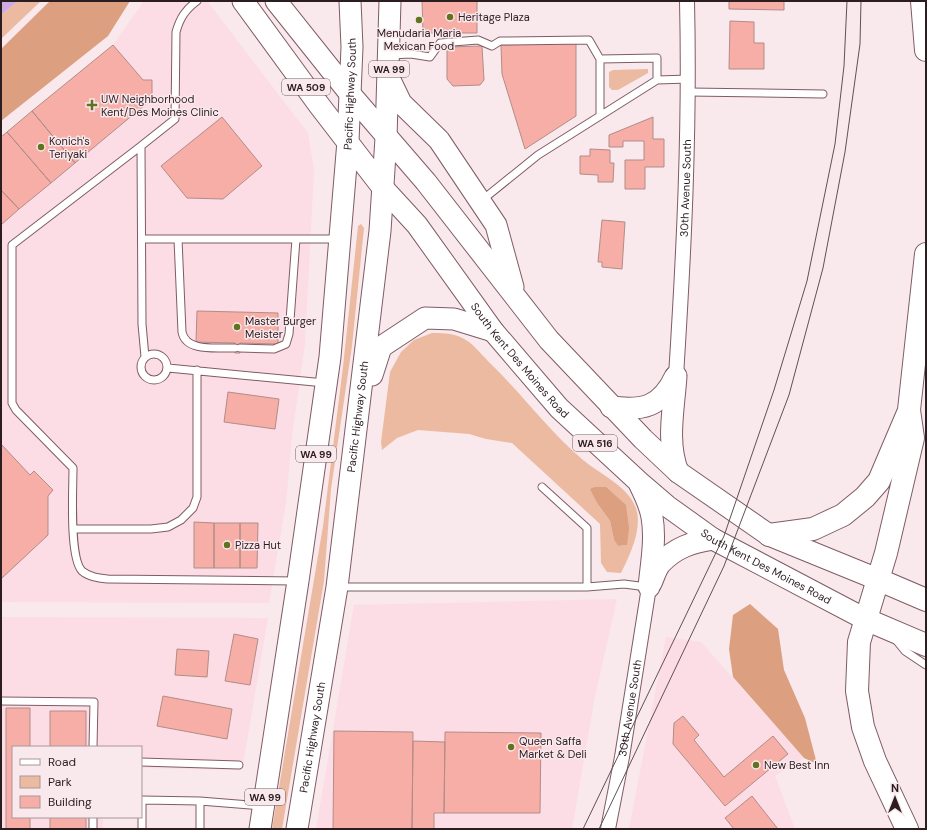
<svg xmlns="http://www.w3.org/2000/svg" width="927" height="830" font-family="'DM Sans',sans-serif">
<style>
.built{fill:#fcdde5}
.green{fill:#ecbaa0;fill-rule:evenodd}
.forest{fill:#dc9f7f}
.water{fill:#cfabe2}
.building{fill:#f6aea7;stroke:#b28c88}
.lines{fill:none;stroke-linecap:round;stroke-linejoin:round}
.service-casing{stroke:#7f5c65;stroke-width:9}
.minor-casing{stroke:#7f5c65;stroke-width:16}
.primary-casing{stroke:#7f5c65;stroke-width:23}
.trunk-casing{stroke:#7f5c65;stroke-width:24}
.motorway-casing{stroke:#7f5c65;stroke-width:24}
.service{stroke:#fff;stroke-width:7}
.minor{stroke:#fff;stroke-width:14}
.primary{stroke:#fff;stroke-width:21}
.trunk{stroke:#fff;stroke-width:22}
.motorway{stroke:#fff;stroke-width:22}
.tram{stroke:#605155;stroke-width:1}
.poi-dot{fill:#627320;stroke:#f9e8ec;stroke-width:1.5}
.labels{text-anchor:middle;stroke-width:3;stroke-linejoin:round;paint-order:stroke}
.shield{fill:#f9e8ec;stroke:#6a5a5e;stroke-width:1}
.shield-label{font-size:10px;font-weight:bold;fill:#2c1d21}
.poi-label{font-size:11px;fill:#2c1d21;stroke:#f9e8ec;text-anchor:start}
.street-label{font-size:11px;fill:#2c1d21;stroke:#f9e8ec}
</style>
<rect width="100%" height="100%" fill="#f9e8ec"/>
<path class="built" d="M144,1H207L308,133L314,170L305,344L292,436L286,503L269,603L1,602V137L113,45Z
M617,599L595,696L572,829H316L354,605Z
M1,617L268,618L242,770L141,768V747H13V817H103V829H1Z
M666,637L701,642L804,758L775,776L795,829H629Z"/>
<path class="green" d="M18,1H41L1,39V15Z
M648,69V73L618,90H612L609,87V72L613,70Z
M361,224L364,228L352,346L331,489L324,581L282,829H272L323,526L343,367L358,226Z
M432,333C447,333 456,333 469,342C478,349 486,360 495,368C525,398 551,433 583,460C600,474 627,486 635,506C644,526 630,555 621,573L607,572L601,563L600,524L512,443L486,439L469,434L418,430L397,438L382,450L381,442L390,372L401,352L414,340ZM591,489L627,545L618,546L614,540L610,521L597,503Z"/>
<path class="forest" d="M50,1H130L108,36L1,121V49Z
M595,487H606L626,505L629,528L627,545L618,546L614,540L610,521L597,503L590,489Z
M750,604L778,629L784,670L805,718L817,764L804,758L733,677L729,649L733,615Z"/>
<path class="water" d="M1,1H18L1,15Z"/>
<path class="building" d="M422,1H477V33H423Z
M729,1H784V10L729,9Z
M730,21L754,22V43H764V69H729Z
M576,43V116L525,149L502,74L501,45Z
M113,45L143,80H152V99L75,163L32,111Z
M482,46L484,80L480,85L453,86L447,79V47Z
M32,111L75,163L51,183L7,132Z
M222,117L262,166L223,199L187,198L161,166Z
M653,117V139H664V167H645V189H625V160H644V141H623V147H609V135Z
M7,132L51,183L19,209L1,190V137Z
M590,149L610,150V163H614L613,182H598V175L580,174V156H590Z
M1,190L19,209L1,225Z
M602,220L625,222L622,269L602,267V262H598Z
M197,311L278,313V344L240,343V353H235V343L196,342Z
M228,392L279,399L275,429L224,422Z
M1,444L30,475L34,471L53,490L48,496V535L1,579Z
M194,522L214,523V568H194Z
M214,523H240V568H214Z
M240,523H258L257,568H240Z
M234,634L258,639L250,685L225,681Z
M177,649L209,651L207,677L175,675Z
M163,696L232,709L227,739L157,726Z
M6,708H30V747H13V817H30V829H6Z
M50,711H86V747H50Z
M683,716L699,735L694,740L724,777L773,736L788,754L725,806L673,744L674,723Z
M334,731L413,732L412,829H333Z
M445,732L541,733L540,813H444Z
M413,741L445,742L444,813H434V829H412Z
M752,796L778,829H734L725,818Z
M50,817H86V829H50Z"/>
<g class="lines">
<g class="service-casing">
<path id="service" d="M390,55L411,54L430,57L440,43L478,40L492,46L500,41L589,40L600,59
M689,92L823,94
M600,115V59L657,58V80
M141,146L12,245V403L16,410L73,468C73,488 69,558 82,571C89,577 99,578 108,579L296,581
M481,201L538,155L657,80L689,79
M142,239H337
M178,239L182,332C186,353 219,347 235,348
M240,348L274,349L286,344L289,334L296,239
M141 367a13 13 0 1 1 26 0a13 13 0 1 1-26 0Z
M145,357L142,324L141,146L175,119L176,32C180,18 185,10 197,1
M168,368L325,383
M542,487L587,528V587
M73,529H151L168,527L181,520L193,508L197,497V370
M339,587H587L624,584L647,587
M896,640L905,651L926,665
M1,701L94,702L93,747
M141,762L239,765
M93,817V829
M142,829V800L200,801L261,806
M200,829V801"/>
</g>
<g class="minor-casing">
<g id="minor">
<path id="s1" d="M676,376C684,251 690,126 687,1"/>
<path id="s2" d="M608,829L622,757L649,587"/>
</g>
</g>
<g class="primary-casing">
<g id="primary">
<path id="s3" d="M243,1L319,105L383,188L417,225L493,331L559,408L639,482L667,506L713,539L865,619"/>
<path d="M276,1L351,95L426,182L549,340L643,439L678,472L769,535L877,579"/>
<path d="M389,78L401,103L439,140L496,225L513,287"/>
<path d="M372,375L381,347L425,318L454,319L493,331"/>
<path d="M676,376C674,408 666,442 678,472"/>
<path d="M611,407C643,411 661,407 675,377"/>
<path d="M640,485C645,495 650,506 652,517C656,540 651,565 649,587"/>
<path d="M651,583C654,577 656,568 661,563C675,548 692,542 713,539"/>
<path id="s4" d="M260,829L298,581L330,357L348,141L352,47L350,1"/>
<path id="s5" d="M297,829L337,587L380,231L386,138L390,1"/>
</g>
</g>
<g class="trunk-casing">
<path id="trunk" d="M877,579L926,600
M865,619L926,645"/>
</g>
<g class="motorway-casing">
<path id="motorway" d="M922,1L926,50
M769,535L813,529L843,515L865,497L879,481L908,413
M907,829L875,761L863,727L857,691L859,642L886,553L913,438L909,410L926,254"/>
</g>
<use href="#service" class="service"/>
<use href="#minor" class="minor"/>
<use href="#primary" class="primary"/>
<use href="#trunk" class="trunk"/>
<use href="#motorway" class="motorway"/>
<path class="tram" d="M583,829L724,536L774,390L807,281L835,144L844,66L847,1
M599,829L724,566L789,395L823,268L845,152L860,44L861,1"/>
</g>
<g class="poi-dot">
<circle cx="450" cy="17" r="4"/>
<circle cx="419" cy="20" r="4"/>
<path d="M90 99h4v4h4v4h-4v4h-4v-4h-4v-4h4z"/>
<circle cx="41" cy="147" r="4"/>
<circle cx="237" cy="327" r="4"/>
<circle cx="227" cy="545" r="4"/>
<circle cx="511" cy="747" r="4"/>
<circle cx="756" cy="765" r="4"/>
</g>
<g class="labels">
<g class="shield">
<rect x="369" y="61" width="40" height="16" rx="3"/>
<rect x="282" y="79" width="48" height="16" rx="3"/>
<rect x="573" y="435" width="44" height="16" rx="3"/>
<rect x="296" y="446" width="40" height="16" rx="3"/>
<rect x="245" y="789" width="40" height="16" rx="3"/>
</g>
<g class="shield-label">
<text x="389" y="73">WA 99</text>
<text x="306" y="91">WA 509</text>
<text x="595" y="447">WA 516</text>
<text x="316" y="458">WA 99</text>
<text x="265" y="801">WA 99</text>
</g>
<g class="poi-label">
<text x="458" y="21">Heritage Plaza</text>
<text x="419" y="37" text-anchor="middle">Menudaria Maria<tspan x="419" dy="13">Mexican Food</tspan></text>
<text x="101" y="103">UW Neighborhood<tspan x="101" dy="13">Kent/Des Moines Clinic</tspan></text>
<text x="49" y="145">Konich's<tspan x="49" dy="13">Teriyaki</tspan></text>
<text x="245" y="325">Master Burger<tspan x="245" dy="13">Meister</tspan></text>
<text x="235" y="549">Pizza Hut</text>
<text x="519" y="745">Queen Saffa<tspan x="519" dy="13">Market &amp; Deli</tspan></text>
<text x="764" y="769">New Best Inn</text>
</g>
<g class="street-label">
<text dy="4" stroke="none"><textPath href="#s4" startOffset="741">Pacific Highway South</textPath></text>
<text dy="4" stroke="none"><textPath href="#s1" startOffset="188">30th Avenue South</textPath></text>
<text dy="4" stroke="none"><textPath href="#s3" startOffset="454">South Kent Des Moines Road</textPath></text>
<text dy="4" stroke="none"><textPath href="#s5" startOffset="417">Pacific Highway South</textPath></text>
<text dy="4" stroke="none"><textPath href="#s3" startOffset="778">South Kent Des Moines Road</textPath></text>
<text dy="4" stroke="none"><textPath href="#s2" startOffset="123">30th Avenue South</textPath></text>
<text dy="4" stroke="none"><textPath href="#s5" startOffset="93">Pacific Highway South</textPath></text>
</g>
</g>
<rect width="927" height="830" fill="none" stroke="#2c1d21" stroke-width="4"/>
<rect x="12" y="746" width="130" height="72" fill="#f9e8ec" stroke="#a7979b"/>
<rect x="20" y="759" width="20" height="6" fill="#ffffff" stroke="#a7979b"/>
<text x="48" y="766" font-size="12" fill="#2c1d21">Road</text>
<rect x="20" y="776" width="20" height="12" fill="#ecbaa0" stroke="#a7979b"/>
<text x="48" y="786" font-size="12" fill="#2c1d21">Park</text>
<rect x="20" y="796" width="20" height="12" fill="#f6aea7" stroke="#a7979b"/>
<text x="48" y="806" font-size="12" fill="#2c1d21">Building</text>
<g transform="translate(895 798)" stroke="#f9e8ec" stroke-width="3" paint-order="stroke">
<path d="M0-3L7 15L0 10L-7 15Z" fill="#2c1d21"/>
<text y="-6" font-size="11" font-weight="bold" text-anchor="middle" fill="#2c1d21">N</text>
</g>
</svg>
